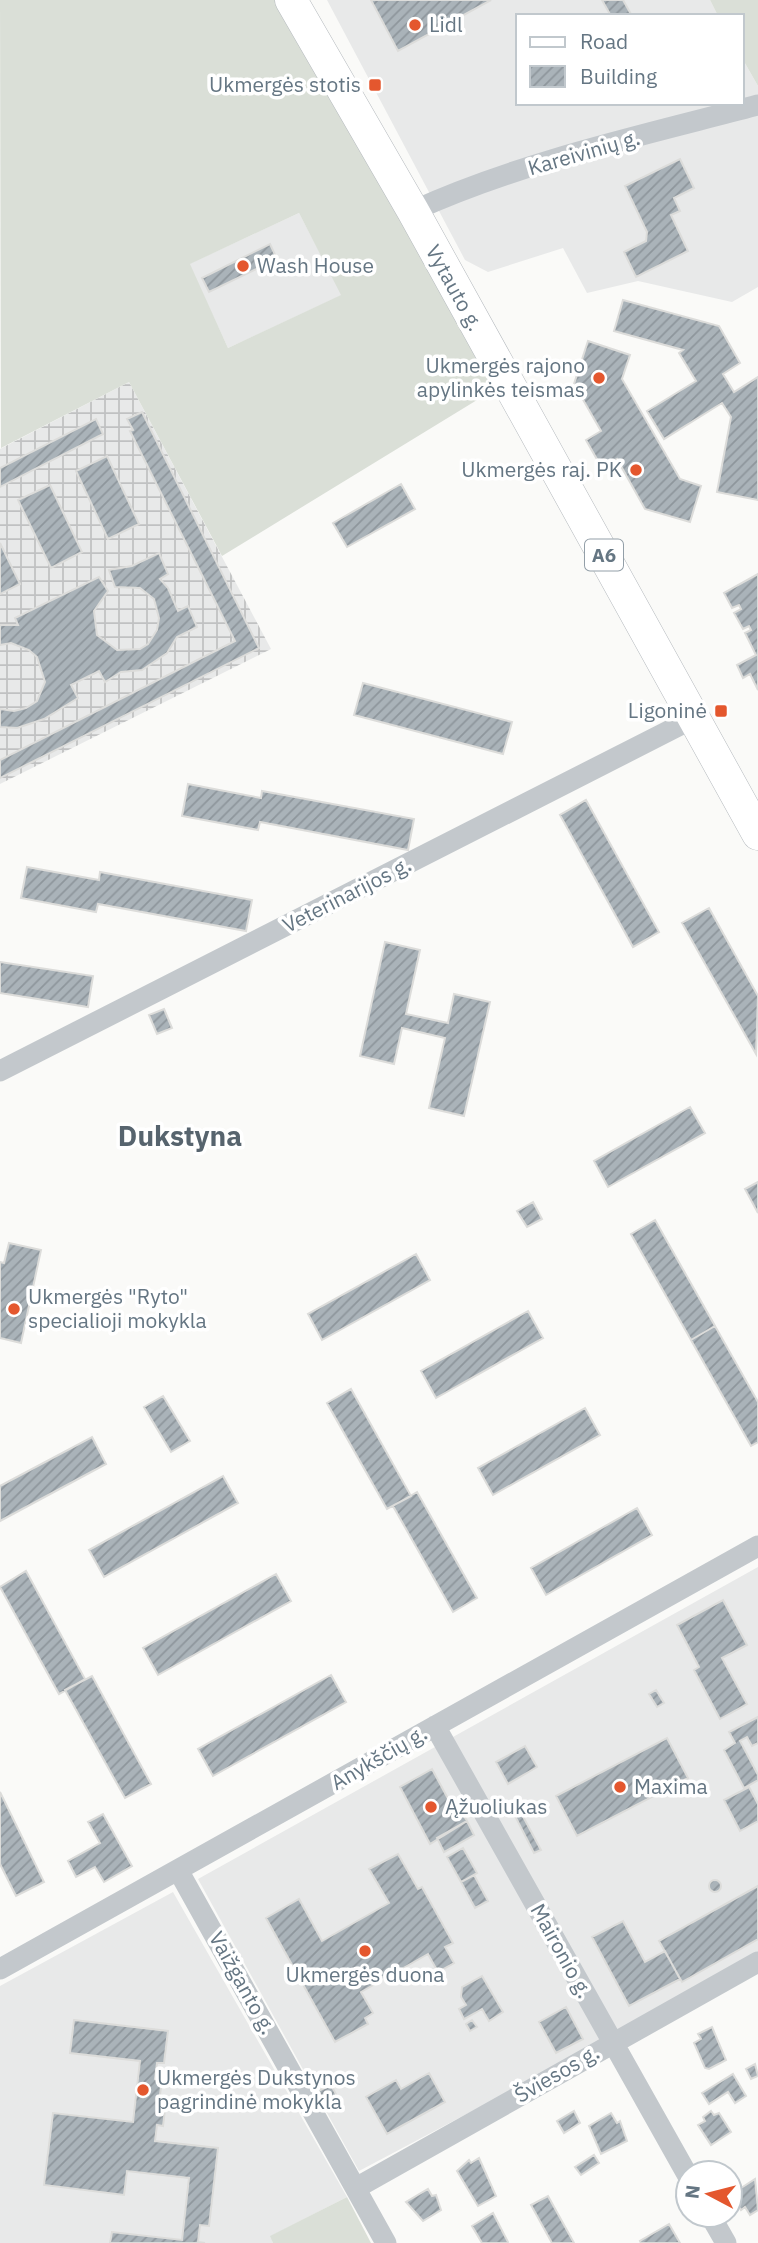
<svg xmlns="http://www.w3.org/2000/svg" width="758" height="2243" font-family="'IBM Plex Sans',sans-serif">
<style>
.built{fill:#e8e9e9}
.industrial{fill:url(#industrial-grid)}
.grass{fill:#dadfd7;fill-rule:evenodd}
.building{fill:url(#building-hatch);stroke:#dcdcda;stroke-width:2}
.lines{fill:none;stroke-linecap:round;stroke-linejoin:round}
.primary-casing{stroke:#b5babe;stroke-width:33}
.street{stroke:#c3c8cc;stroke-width:21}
.primary{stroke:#fff;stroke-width:32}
.poi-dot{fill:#e4572e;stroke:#fff;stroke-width:2.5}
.labels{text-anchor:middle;stroke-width:7;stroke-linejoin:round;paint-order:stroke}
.shield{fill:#fff;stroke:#939fa8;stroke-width:2}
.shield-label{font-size:19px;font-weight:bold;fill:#657683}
.poi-label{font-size:21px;fill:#657683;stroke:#fff;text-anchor:start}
.street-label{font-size:21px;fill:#657683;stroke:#fff}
.district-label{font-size:28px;font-weight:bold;fill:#57646e;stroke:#fff}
</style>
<defs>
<pattern id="industrial-grid" width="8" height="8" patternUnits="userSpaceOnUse" patternTransform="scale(1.75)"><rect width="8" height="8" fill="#e8e9e9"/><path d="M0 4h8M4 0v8" fill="none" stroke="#c0c1c2"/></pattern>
<pattern id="building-hatch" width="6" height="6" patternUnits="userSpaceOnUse" patternTransform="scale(1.75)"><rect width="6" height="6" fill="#aab3b9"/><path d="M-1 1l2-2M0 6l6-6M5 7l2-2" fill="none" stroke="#8e969c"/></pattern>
</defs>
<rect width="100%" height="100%" fill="#fafaf8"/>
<path class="built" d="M327,0H710L718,16H518V103H742V58L758,86V287L732,302L638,281L587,293L563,248L488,272L465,260Z
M299,213L342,295L228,348L189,264Z
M758,1567V1956L608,2039L359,2171L198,1879Z
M173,1892L347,2197L271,2236L273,2243H0V1986Z"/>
<path class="industrial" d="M129,382L271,649L0,784V449Z"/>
<path class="grass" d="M0,0H281L495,389L222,556L129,382L1,448ZM299,213L341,295L228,348L190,264Z
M710,0H758V86L742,58V16H718Z
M347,2197L371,2243H273L270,2236Z"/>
<path class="building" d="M371,0H491L398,51Z
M602,0H623L632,16H611Z
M680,159L694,188L674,198L680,211L671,215L688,251L636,277L624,252L646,241L647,232L625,186Z
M270,244L277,259L209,292L202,278Z
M623,300L719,326L740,363L723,374L734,392L758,377V500L717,492L731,417L722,403L664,439L647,411L696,381L679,353L683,350L614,331Z
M588,341L630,355L622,379L680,479L701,486L690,522L645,509L617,459L602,468L586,440L601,431L574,384Z
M142,412L259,648L0,778V760L235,641L130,431L133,430L127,419Z
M96,419L103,434L0,487V468Z
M107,456L139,524L108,539L76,471Z
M401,484L415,509L347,547L333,523Z
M50,485L82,552L51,568L18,500Z
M0,543L20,584L0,594Z
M159,553L168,574L160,579L168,588L178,611L188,606L197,627L177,637L167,653L142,670L121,672L105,682L99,671L71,685L78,698L44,719L17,728L0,727V709L14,711L26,708L37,701L45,682L37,657L29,650L11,643L0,645V625H18L15,618L99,577L108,591L94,611L97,635L117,650L140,649L148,644L157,630L159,618L154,599L140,588L115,587L109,570L132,566Z
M758,574V690L750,674L743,678L737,665L756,655L745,633L751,630L749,626L743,629L734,613L741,609L739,605L732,608L724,593Z
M363,683L512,722L503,754L354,715Z
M188,784L261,798L262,791L414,819L408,850L260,822L258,830L182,816Z
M586,800L659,932L633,947L560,815Z
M27,867L99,880L100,872L252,900L246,931L98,904L96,912L21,898Z
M709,908L758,996L756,1054L682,923Z
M385,942L420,950L406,1014L448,1023L454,994L490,1002L464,1116L429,1108L445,1038L402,1028L394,1064L360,1056Z
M0,962L93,976L88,1007L0,993Z
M164,1009L172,1028L157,1034L149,1015Z
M690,1107L705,1133L608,1187L594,1161Z
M758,1182V1213L745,1189Z
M533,1202L542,1219L527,1227L517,1211Z
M655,1220L715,1326L691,1340L631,1234Z
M9,1243L41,1250L21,1343L0,1338V1262L4,1263Z
M416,1254L430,1280L322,1340L308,1314Z
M528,1311L543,1338L436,1398L421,1371Z
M715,1326L758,1402V1442L751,1446L691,1340Z
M351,1389L411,1496L387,1509L327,1403Z
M163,1396L190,1441L171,1452L144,1407Z
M585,1408L600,1435L493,1495L478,1468Z
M92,1437L106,1464L0,1521V1486Z
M223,1476L238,1503L104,1577L89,1550Z
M417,1492L477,1598L453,1612L393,1506Z
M637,1508L652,1535L546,1595L531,1568Z
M26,1571L85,1679L59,1694L0,1587Z
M276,1574L291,1601L158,1675L143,1648Z
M723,1600L747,1645L722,1658L747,1704L720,1719L694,1670L699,1667L677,1625Z
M331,1675L346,1702L213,1776L198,1749Z
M92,1676L151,1784L125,1798L65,1690Z
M656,1690L664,1703L657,1707L649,1694Z
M758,1717V1743L752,1746L747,1737L740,1741L758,1775V1780L744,1788L724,1750L735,1743L729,1732Z
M667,1738L688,1778L577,1836L556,1796Z
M525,1746L537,1767L508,1784L496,1762Z
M432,1769L453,1808L458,1806L467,1821L430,1844L400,1787Z
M749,1787L758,1804V1821L740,1831L724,1800Z
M0,1792L44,1882L16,1896L0,1864Z
M519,1809L541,1850L534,1853L513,1812Z
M103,1814L132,1866L104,1882L95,1867L76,1877L68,1861L100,1843L88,1822Z
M467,1821L474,1835L444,1852L437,1838Z
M463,1848L477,1873L461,1882L447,1857Z
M398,1854L418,1889L422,1887L453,1943L445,1947L454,1963L438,1972L428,1954L361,1992L373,2013L365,2018L368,2024L335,2042L266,1918L299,1899L322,1941L389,1903L369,1869Z
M474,1875L488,1901L475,1908L461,1882Z
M709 1886a6 6 0 1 1 12 0a6 6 0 1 1-12 0Z
M758,1886V1939L682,1982L659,1941Z
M623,1921L645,1962L665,1951L680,1979L629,2006L592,1937Z
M482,1976L503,2012L489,2021L482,2009L464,2019L459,2009L466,2005L461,1997L462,1987Z
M566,2007L583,2039L556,2053L539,2022Z
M74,2020L168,2031L164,2063H157L155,2079L162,2080L158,2109L165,2110L163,2126L157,2125L155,2141L218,2148L209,2226L200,2225L198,2242L205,2243H110L112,2232L182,2240L189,2178L127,2171L124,2195L44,2185L53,2113L133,2122L140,2061L70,2053Z
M472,2020L477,2027L470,2031L466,2024Z
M712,2027L726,2060L709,2069L705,2068L694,2043L701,2039L698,2034Z
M755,2064L758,2076L751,2079L746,2069Z
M429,2073L445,2102L387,2134L366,2097L396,2080L401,2089Z
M733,2074L746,2096L735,2103L728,2092L709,2104L702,2093Z
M331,2085L338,2098L325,2105L318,2091Z
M574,2111L580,2123L564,2133L557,2121Z
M711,2111L714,2115L719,2113L731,2132L711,2145L698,2125L705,2121L703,2117Z
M611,2113L617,2123L620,2121L627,2141L601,2154L589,2126Z
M594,2155L599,2163L581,2175L575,2167Z
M479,2158L496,2196L478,2206L457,2171L469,2160L471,2163Z
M755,2179L758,2210L750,2215L745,2207L741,2210L735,2201L739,2198L735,2192Z
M428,2189L432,2196L436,2195L441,2210L423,2221L406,2202Z
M548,2196L574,2243H552L531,2205Z
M493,2213L508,2242L507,2243H482L472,2226Z
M669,2224L680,2243H641L640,2241Z"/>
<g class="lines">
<g class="primary-casing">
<path id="primary" d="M291,0L413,211L758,834"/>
</g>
<path class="street" d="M413,211C520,162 644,135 758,105
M0,1071L694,718
M435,1726L688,2176
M178,1870L386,2243
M0,1969L758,1546
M356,2188L758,1962
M710,2215L726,2243"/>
<use href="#primary" class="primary"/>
</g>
<g class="poi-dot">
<circle cx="415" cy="25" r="7"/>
<rect x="368" y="78" width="14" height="14" rx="3.5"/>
<circle cx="243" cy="266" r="7"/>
<circle cx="599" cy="378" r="7"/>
<circle cx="636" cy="470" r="7"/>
<rect x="714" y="704" width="14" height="14" rx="3.5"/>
<circle cx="14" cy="1309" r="7"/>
<circle cx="620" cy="1787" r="7"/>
<circle cx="431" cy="1807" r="7"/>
<circle cx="365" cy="1951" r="7"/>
<circle cx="143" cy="2090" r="7"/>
</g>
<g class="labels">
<rect class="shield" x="585" y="539.5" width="38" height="31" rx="5"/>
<g class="shield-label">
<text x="604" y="562">A6</text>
</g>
<g class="poi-label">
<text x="429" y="32">Lidl</text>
<text x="361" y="92" text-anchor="end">Ukmergės stotis</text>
<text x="257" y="273">Wash House</text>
<text x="585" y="373" text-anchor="end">Ukmergės rajono<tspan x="585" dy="24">apylinkės teismas</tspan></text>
<text x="622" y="477" text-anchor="end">Ukmergės raj. PK</text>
<text x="707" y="718" text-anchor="end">Ligoninė</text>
<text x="28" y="1304">Ukmergės "Ryto"<tspan x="28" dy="24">specialioji mokykla</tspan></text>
<text x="634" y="1794">Maxima</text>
<text x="445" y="1814">Ąžuoliukas</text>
<text x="365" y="1982" text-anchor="middle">Ukmergės duona</text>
<text x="157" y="2085">Ukmergės Dukstynos<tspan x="157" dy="24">pagrindinė mokykla</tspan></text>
</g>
<g class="street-label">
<text transform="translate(584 153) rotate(-16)" y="7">Kareivinių g.</text>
<text transform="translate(454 288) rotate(61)" y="7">Vytauto g.</text>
<text transform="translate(347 895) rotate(-27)" y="7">Veterinarijos g.</text>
<text transform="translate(379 1758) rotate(-30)" y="7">Anykščių g.</text>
<text transform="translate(561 1951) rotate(61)" y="7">Maironio g.</text>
<text transform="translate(242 1983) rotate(61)" y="7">Vaižganto g.</text>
<text transform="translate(557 2074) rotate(-30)" y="7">Šviesos g.</text>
</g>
<g class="district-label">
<text x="180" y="1146">Dukstyna</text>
</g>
</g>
<rect x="516" y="14" width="228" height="91" fill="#ffffff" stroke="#c1c8cd" stroke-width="2"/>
<rect x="530" y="37" width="35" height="10" fill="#ffffff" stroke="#c1c8cd" stroke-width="2"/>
<text x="580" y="49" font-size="21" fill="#657683">Road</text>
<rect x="530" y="66" width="35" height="21" fill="url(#building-hatch)" stroke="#c1c8cd" stroke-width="2"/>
<text x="580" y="84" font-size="21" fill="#657683">Building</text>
<g transform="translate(709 2194) rotate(277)"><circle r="33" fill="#ffffff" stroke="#c1c8cd" stroke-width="2"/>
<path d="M0-5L12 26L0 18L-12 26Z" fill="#e4572e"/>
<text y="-10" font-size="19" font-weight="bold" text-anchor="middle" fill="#657683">N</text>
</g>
</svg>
